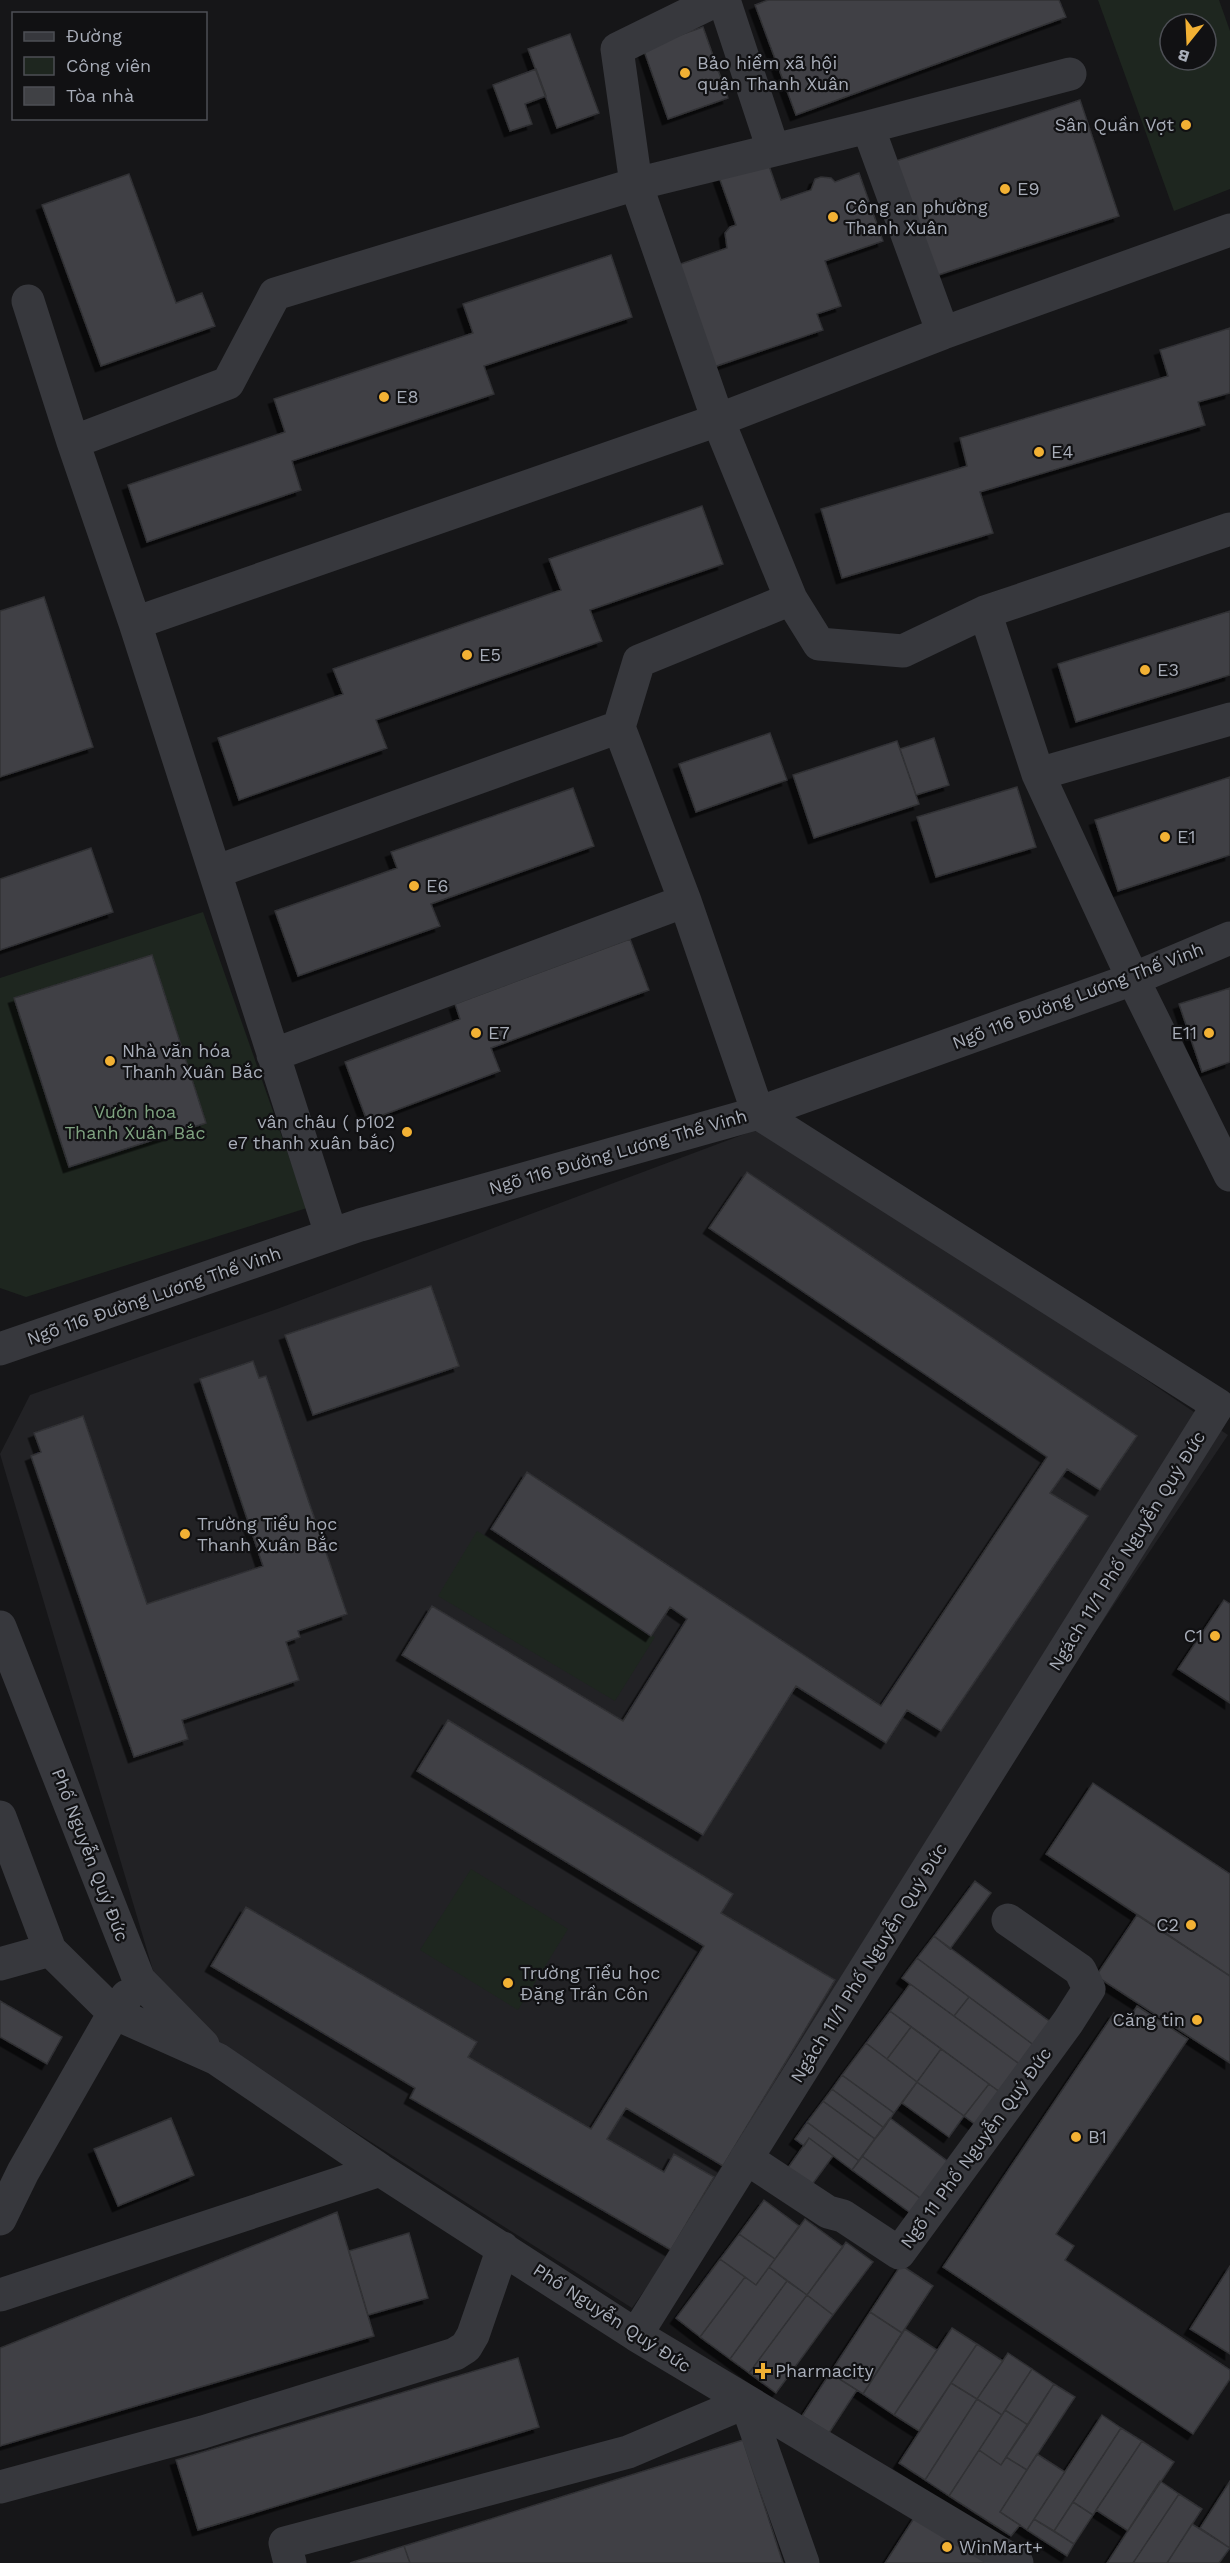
<svg xmlns="http://www.w3.org/2000/svg" width="1230" height="2563" font-family="'Work Sans',sans-serif">
<style>
.built{fill:#222225}
.green{fill:#1e261f;fill-rule:evenodd}
.building{fill:#404145;stroke:#303034;stroke-width:1.5;filter:url(#shadow)}
.lines{fill:none;stroke-linecap:round;stroke-linejoin:round}
.minor{stroke:#37383d;stroke-width:33}
.poi-dot{fill:#f2b134;stroke:#111113;stroke-width:2}
.labels{text-anchor:middle;stroke-width:4.5;stroke-linejoin:round;paint-order:stroke}
.poi-label{font-size:18px;fill:#a8adb8;stroke:#111113;text-anchor:start}
.street-label{font-size:18px;fill:#a8adb8;stroke:#111113}
.park-label{font-size:18px;fill:#7fa381;stroke:#111113}
</style>
<defs>
<filter id="shadow"><feDropShadow dx="-5.5" dy="5.5" stdDeviation="0" flood-color="#0009"/></filter>
</defs>
<rect width="100%" height="100%" fill="#161618"/>
<path class="built" d="M769,1125L1228,1435L878,1956L632,2308L165,2011L0,1454L30,1395L277,1309Z"/>
<path class="green" d="M1098,0H1219L1230,31V189L1174,211ZM1170,24H1206V60H1170Z
M203,912L307,1208L26,1297L0,1288V978Z
M477,1531L655,1637L615,1701L438,1596Z
M471,1869L568,1929L518,2010L420,1950Z"/>
<path class="building" d="M768,0H1059L1066,17L796,115L755,5Z
M703,27L728,98L668,119L643,48Z
M570,34L599,113L557,128L528,49Z
M536,69L546,96L525,104L532,124L510,131L493,85Z
M1080,100L1119,216L929,278L890,163Z
M767,160L781,200L811,190L815,179L821,177L831,178L835,182L859,173L883,241L825,261L841,306L817,314L823,330L708,369L672,267L727,248L725,233L730,227L736,225L719,177Z
M129,174L176,303L202,293L215,326L101,366L42,205Z
M611,255L632,317L484,366L494,394L292,461L301,490L147,542L128,485L285,432L274,399L473,333L463,304Z
M1230,328V393L1198,402L1205,425L980,492L993,533L842,578L821,509L967,466L960,438L1168,376L1160,350Z
M702,506L723,564L590,610L602,641L376,720L387,748L239,800L218,738L343,694L333,669L561,590L549,559Z
M44,597L93,747L0,777V611Z
M1230,611V675L1076,722L1058,664Z
M770,733L787,780L696,812L679,764Z
M934,738L949,785L916,795L900,749Z
M897,741L919,804L814,838L793,775Z
M1230,777V855L1118,891L1095,820Z
M1017,787L1036,847L936,877L917,817Z
M573,788L594,846L431,904L440,926L298,976L275,911L397,868L391,852Z
M91,848L113,912L0,950V879Z
M630,939L649,990L491,1048L500,1071L367,1121L345,1062L460,1019L455,1004Z
M152,955L206,1123L69,1167L14,998Z
M1230,988V1062L1202,1072L1179,1004Z
M747,1172L1137,1436L1100,1490L1067,1469L1050,1493L1088,1516L941,1731L907,1710L886,1743L796,1686L703,1835L402,1655L432,1606L623,1721L687,1619L670,1607L651,1636L491,1529L527,1472L881,1706L1047,1457L709,1228Z
M431,1286L459,1366L313,1415L285,1335Z
M253,1361L259,1378L266,1376L347,1614L298,1631L300,1637L286,1642L299,1680L182,1720L188,1739L134,1757L31,1456L41,1452L34,1433L83,1416L147,1604L263,1566L200,1379Z
M1224,1600L1230,1604V1703L1178,1669Z
M448,1720L733,1894L721,1913L835,1980L723,2166L626,2108L607,2139L664,2172L674,2154L714,2177L671,2250L410,2098L415,2088L211,1966L246,1907L477,2042L468,2057L591,2129L704,1946L417,1771Z
M1093,1783L1230,1874V1976L1046,1854Z
M975,1881L991,1893L950,1949L934,1936Z
M1137,1915L1230,1976V2063L1096,1976Z
M934,1936L1060,2029L1043,2052L917,1958Z
M917,1958L969,1997L954,2016L902,1978Z
M910,1984L1029,2071L1008,2098L890,2011Z
M969,1997L1043,2052L1029,2071L954,2016Z
M0,2001L62,2037L47,2064L0,2037Z
M1137,2006L1188,2039L1056,2234L1074,2246L1065,2260L1230,2370V2379L1193,2434L943,2267L1114,2013L1127,2022Z
M890,2011L911,2027L887,2059L866,2043Z
M911,2027L941,2049L917,2082L887,2059Z
M866,2043L917,2082L894,2113L842,2075Z
M941,2049L989,2084L964,2116L917,2082Z
M842,2075L894,2113L884,2128L832,2089Z
M917,2082L964,2116L949,2137L902,2103Z
M989,2084L1008,2098L984,2131L964,2116Z
M832,2089L884,2128L875,2139L823,2101Z
M823,2101L875,2139L859,2161L807,2122Z
M171,2118L194,2175L118,2206L94,2149Z
M890,2118L954,2166L927,2203L862,2156Z
M807,2122L859,2161L852,2170L809,2138L804,2146L795,2139Z
M809,2138L833,2156L811,2186L787,2169Z
M862,2156L927,2203L916,2217L852,2170Z
M764,2200L799,2226L775,2259L739,2234Z
M337,2212L374,2336L0,2446V2348Z
M805,2219L843,2247L807,2295L769,2267Z
M409,2233L428,2298L368,2315L349,2251Z
M739,2234L775,2259L756,2285L720,2259Z
M846,2242L873,2262L833,2315L807,2295Z
M720,2259L745,2277L700,2337L676,2318Z
M901,2265L933,2286L902,2333L870,2312Z
M1230,2266V2354L1190,2329Z
M769,2267L787,2281L730,2359L700,2337L745,2277L756,2285Z
M787,2281L807,2295L749,2373L730,2359Z
M807,2295L833,2315L776,2393L749,2373Z
M870,2312L902,2333L863,2394L830,2373Z
M952,2328L977,2344L919,2431L894,2415Z
M905,2329L937,2350L894,2415L863,2394Z
M977,2344L1003,2361L977,2399L951,2383Z
M1008,2353L1032,2369L1002,2415L977,2399Z
M518,2358L539,2427L198,2530L176,2460Z
M1032,2369L1054,2384L1028,2425L1005,2410Z
M830,2373L857,2390L829,2433L802,2416Z
M951,2383L977,2399L925,2480L899,2463Z
M1054,2384L1075,2397L1027,2470L1006,2457Z
M977,2399L1002,2415L949,2496L925,2480Z
M1005,2410L1028,2425L1001,2465L979,2450Z
M1102,2415L1121,2428L1054,2531L1034,2519Z
M1121,2428L1142,2441L1093,2515L1073,2502Z
M743,2440L783,2563H410L404,2546Z
M1142,2441L1174,2462L1128,2531L1096,2510Z
M979,2450L1001,2465L1006,2457L1027,2470L1000,2512L1020,2525L1011,2536L949,2496Z
M1037,2454L1065,2472L1027,2530L1000,2512Z
M1160,2481L1179,2494L1133,2563H1107Z
M1230,2481V2548L1200,2528Z
M1179,2494L1202,2509L1167,2563H1133Z
M1073,2502L1093,2515L1074,2544L1054,2531Z
M916,2515L992,2563H885Z
M1034,2519L1074,2544L1067,2556L1027,2530Z
M1192,2524L1230,2548L1219,2563H1167Z
M404,2546L410,2563H350Z"/>
<g class="lines">
<path class="minor" d="M724,0L773,149
M868,127L943,333
M28,301L73,442
M791,599L819,644L903,651L985,612L1230,529
M985,612L1038,774L1133,979L1230,1175
M135,623L718,420L943,333L1230,230
M1038,774L1230,719
M215,872L619,727
M273,1055L685,901
M331,1234L135,623L73,442L228,383L275,294L636,184L868,127L1070,74
M0,1349L360,1225L758,1113L1133,979L1230,938
M0,1627L139,1980L203,2045
M0,1817L50,1950L114,2013L217,2059L380,2170L636,2335L1017,2563
M0,1964L50,1950
M746,2158L828,2212L843,2216L899,2253L1068,2022L1089,1989L1080,1970L1008,1920
M0,2219L23,2172L114,2013L127,1996
M0,2295L380,2170
M636,2335L1218,1405L758,1113L685,901L619,727L639,661L791,599L718,420L636,184L617,49L717,0
M0,2487L203,2432L455,2354L466,2347L473,2335L503,2248
M290,2563L285,2543L628,2452L746,2402L803,2563"/>
</g>
<g class="poi-dot">
<circle cx="685" cy="73" r="6"/>
<circle cx="1186" cy="125" r="6"/>
<circle cx="1005" cy="189" r="6"/>
<circle cx="833" cy="217" r="6"/>
<circle cx="384" cy="397" r="6"/>
<circle cx="1039" cy="452" r="6"/>
<circle cx="467" cy="655" r="6"/>
<circle cx="1145" cy="670" r="6"/>
<circle cx="1165" cy="837" r="6"/>
<circle cx="414" cy="886" r="6"/>
<circle cx="476" cy="1033" r="6"/>
<circle cx="1209" cy="1033" r="6"/>
<circle cx="110" cy="1061" r="6"/>
<circle cx="407" cy="1132" r="6"/>
<circle cx="185" cy="1534" r="6"/>
<circle cx="1215" cy="1636" r="6"/>
<circle cx="1191" cy="1925" r="6"/>
<circle cx="508" cy="1983" r="6"/>
<circle cx="1197" cy="2020" r="6"/>
<circle cx="1076" cy="2137" r="6"/>
<path d="M760 2362h6v6h6v6h-6v6h-6v-6h-6v-6h6z"/>
<circle cx="947" cy="2547" r="6"/>
</g>
<g class="labels">
<g class="poi-label">
<text x="697" y="69">Bảo hiểm xã hội<tspan x="697" dy="21">quận Thanh Xuân</tspan></text>
<text x="1174" y="131" text-anchor="end">Sân Quần Vợt</text>
<text x="1017" y="195">E9</text>
<text x="845" y="213">Công an phường<tspan x="845" dy="21">Thanh Xuân</tspan></text>
<text x="396" y="403">E8</text>
<text x="1051" y="458">E4</text>
<text x="479" y="661">E5</text>
<text x="1157" y="676">E3</text>
<text x="1177" y="843">E1</text>
<text x="426" y="892">E6</text>
<text x="488" y="1039">E7</text>
<text x="1197" y="1039" text-anchor="end">E11</text>
<text x="122" y="1057">Nhà văn hóa<tspan x="122" dy="21">Thanh Xuân Bắc</tspan></text>
<text x="395" y="1128" text-anchor="end">vân châu ( p102<tspan x="395" dy="21">e7 thanh xuân bắc)</tspan></text>
<text x="197" y="1530">Trường Tiểu học<tspan x="197" dy="21">Thanh Xuân Bắc</tspan></text>
<text x="1203" y="1642" text-anchor="end">C1</text>
<text x="1179" y="1931" text-anchor="end">C2</text>
<text x="520" y="1979">Trường Tiểu học<tspan x="520" dy="21">Đặng Trần Côn</tspan></text>
<text x="1185" y="2026" text-anchor="end">Căng tin</text>
<text x="1088" y="2143">B1</text>
<text x="775" y="2377">Pharmacity</text>
<text x="959" y="2553">WinMart+</text>
</g>
<g class="street-label">
<text transform="translate(1078 996) rotate(-21)" y="6">Ngõ 116 Đường Lương Thế Vinh</text>
<text transform="translate(618 1152) rotate(-16)" y="6">Ngõ 116 Đường Lương Thế Vinh</text>
<text transform="translate(154 1296) rotate(-19)" y="6">Ngõ 116 Đường Lương Thế Vinh</text>
<text transform="translate(1127 1551) rotate(-58)" y="6">Ngách 11/1 Phố Nguyễn Quý Đức</text>
<text transform="translate(90 1855) rotate(69)" y="6">Phố Nguyễn Quý Đức</text>
<text transform="translate(869 1963) rotate(-58)" y="6">Ngách 11/1 Phố Nguyễn Quý Đức</text>
<text transform="translate(976 2148) rotate(-54)" y="6">Ngõ 11 Phố Nguyễn Quý Đức</text>
<text transform="translate(612 2318) rotate(33)" y="6">Phố Nguyễn Quý Đức</text>
</g>
<g class="park-label">
<text x="135" y="1118">Vườn hoa<tspan x="135" dy="21">Thanh Xuân Bắc</tspan></text>
</g>
</g>
<rect x="12" y="12" width="195" height="108" fill="#111113" stroke="#4d4f55" stroke-width="1.5"/>
<rect x="24" y="32" width="30" height="9" fill="#37383d" stroke="#4d4f55" stroke-width="1.5"/>
<text x="66" y="42" font-size="18" fill="#a8adb8">Đường</text>
<rect x="24" y="57" width="30" height="18" fill="#1e261f" stroke="#4d4f55" stroke-width="1.5"/>
<text x="66" y="72" font-size="18" fill="#a8adb8">Công viên</text>
<rect x="24" y="87" width="30" height="18" fill="#404145" stroke="#4d4f55" stroke-width="1.5"/>
<text x="66" y="102" font-size="18" fill="#a8adb8">Tòa nhà</text>
<g transform="translate(1188 42) rotate(198)"><circle r="28" fill="#111113" stroke="#4d4f55" stroke-width="1.5"/>
<path d="M0-4.5L10 22L0 15L-10 22Z" fill="#f2b134"/>
<text y="-9" font-size="16" font-weight="bold" text-anchor="middle" fill="#a8adb8">B</text>
</g>
</svg>
